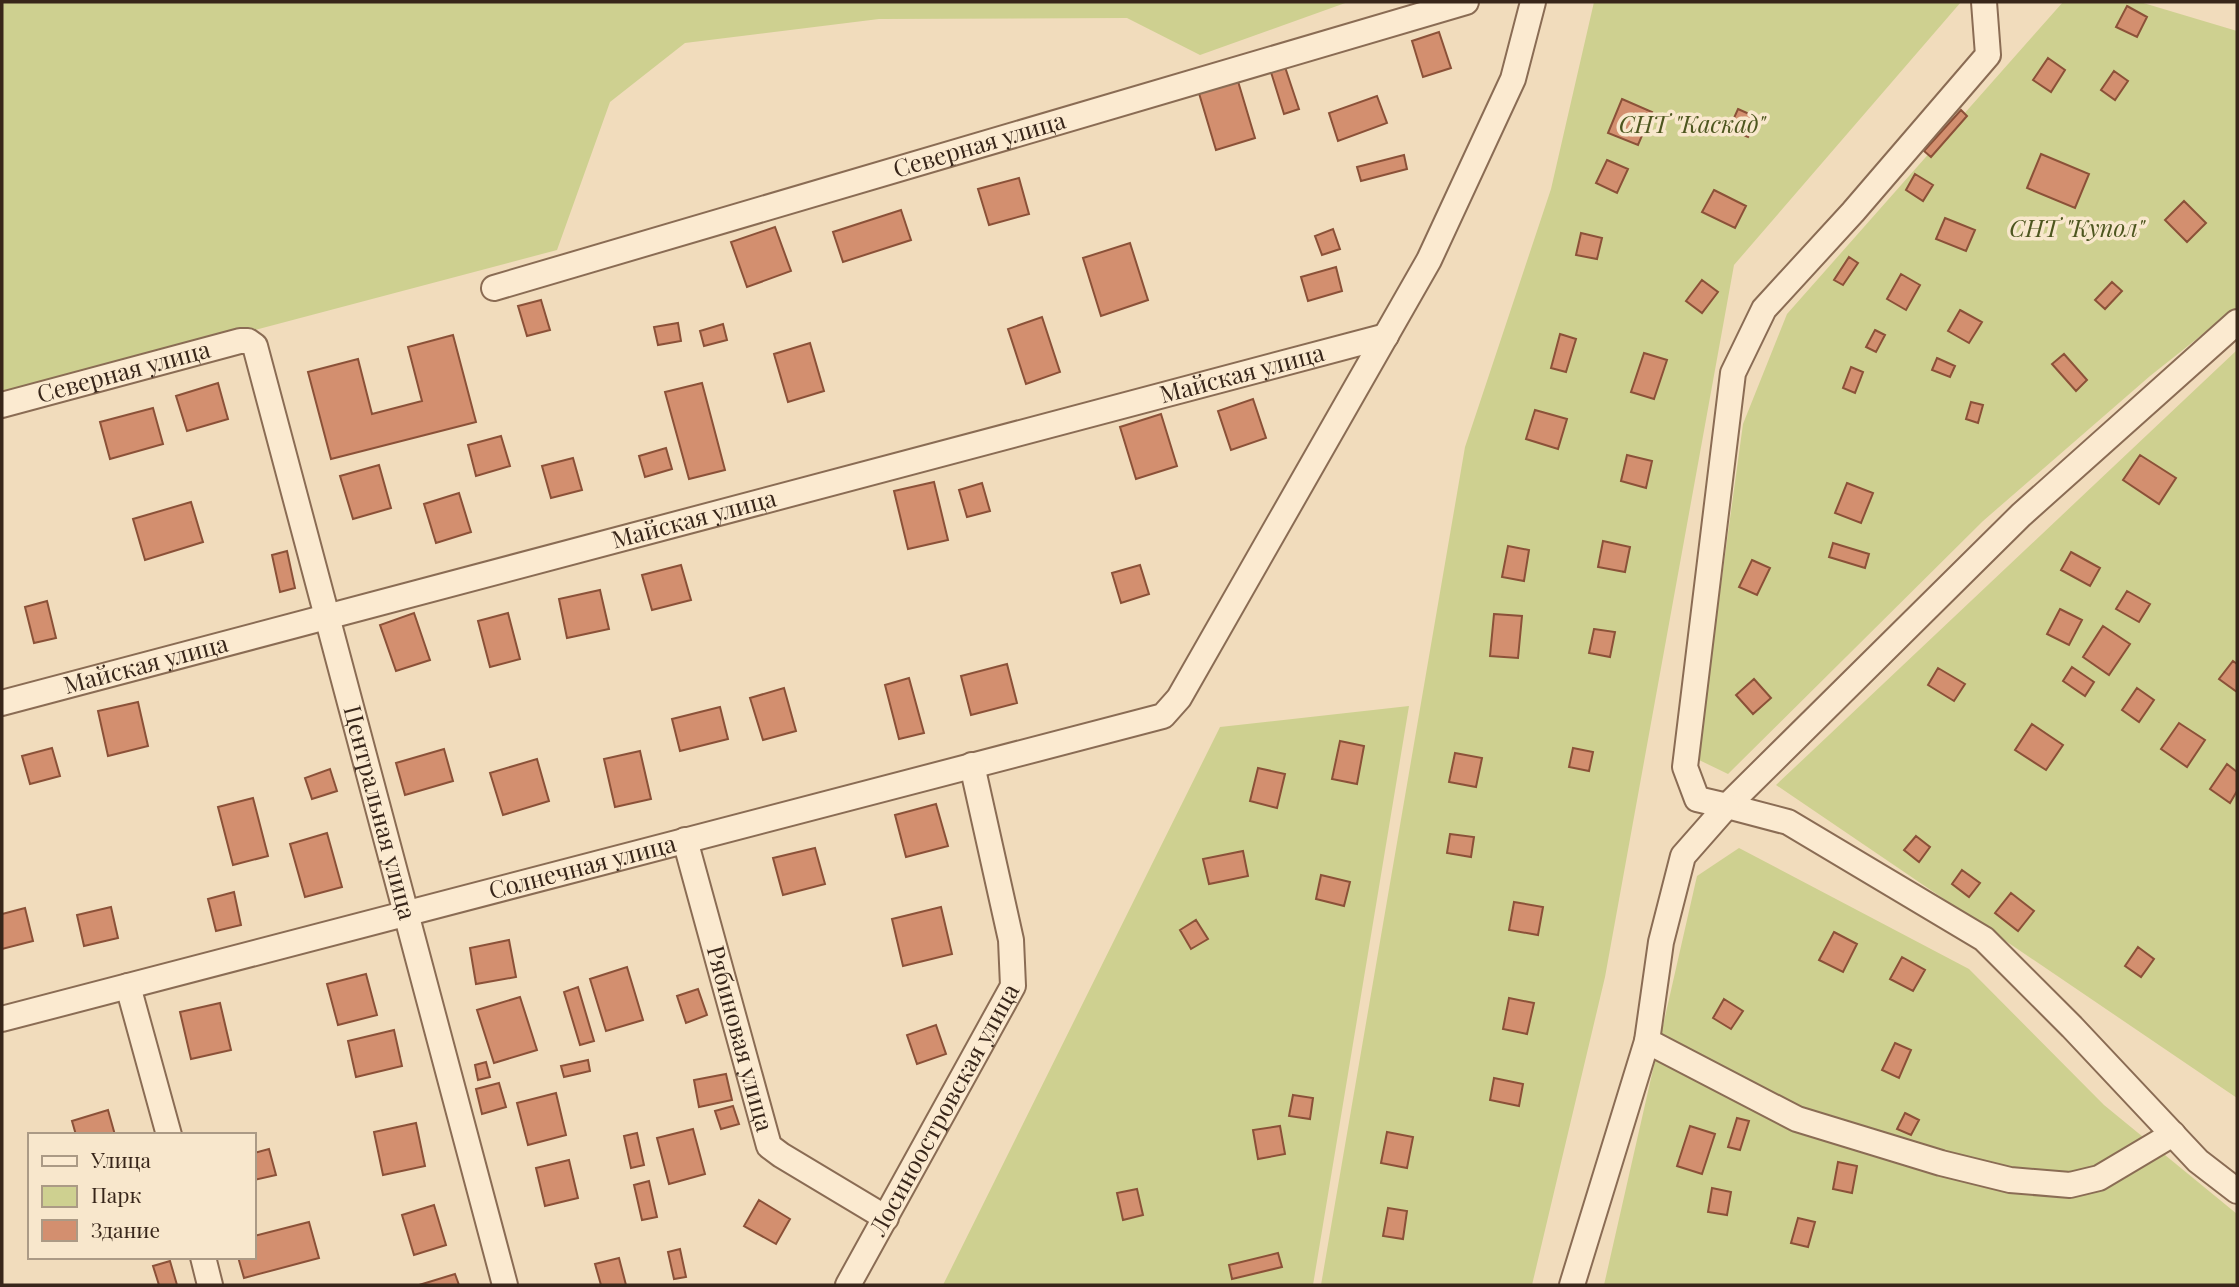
<svg xmlns="http://www.w3.org/2000/svg" width="2239" height="1287" font-family="'Playfair Display',serif">
<style>
.green{fill:#ced090}
.building{fill:#d38f6f;stroke:#8b5138;stroke-width:2}
.lines{fill:none;stroke-linecap:round;stroke-linejoin:round}
.minor-casing{stroke:#8a6c54;stroke-width:28}
.minor{stroke:#fbead0;stroke-width:24}
.labels{text-anchor:middle;stroke-width:7;stroke-linejoin:round;paint-order:stroke}
.park-label{font-size:24px;font-style:italic;fill:#4d561f;stroke:#f8e7cc}
.street-label{font-size:24px;fill:#38261a;stroke:#f8e7cc}
</style>
<rect width="100%" height="100%" fill="#f1dcbc"/>
<path class="green" d="M2,2H1348L1200,55L1127,18L879,19L685,43L610,102L557,250L2,397Z
M1594,2H1961L1734,265L1605,977L1532,1285H1321L1465,447L1551,189Z
M2063,2H2140L2237,31V307L2150,376L1983,521L1728,774L1697,759L1743,424L1787,314Z
M2237,350V1098L1776,785Z
M1409,706L1313,1285H943L1220,727Z
M1739,848L1969,969L2104,1105L2237,1214V1285H1604L1697,876Z"/>
<path class="building" d="M2127,6L2147,17L2137,37L2116,27Z
M1439,32L1451,68L1423,77L1412,41Z
M2048,58L2065,70L2051,92L2033,80Z
M1284,64L1299,109L1284,114L1270,69Z
M2114,71L2128,81L2115,100L2101,90Z
M1237,78L1255,138L1216,150L1198,90Z
M1377,96L1387,123L1338,141L1329,113Z
M1622,99L1652,112L1638,145L1608,133Z
M1738,109L1756,117L1748,137L1729,129Z
M1961,110L1967,116L1931,157L1924,151Z
M2041,154L2089,174L2075,208L2027,188Z
M1404,155L1407,169L1361,181L1357,167Z
M1607,160L1628,169L1617,193L1596,183Z
M1915,174L1933,185L1923,201L1906,190Z
M1019,178L1029,214L989,225L978,189Z
M1714,190L1746,206L1735,228L1702,212Z
M2184,201L2206,223L2187,242L2165,220Z
M901,210L911,240L843,262L833,232Z
M1945,218L1975,230L1966,251L1936,239Z
M775,227L791,271L747,287L731,242Z
M1333,229L1340,249L1322,255L1315,236Z
M1581,233L1602,238L1597,259L1576,255Z
M1130,243L1148,300L1101,316L1083,258Z
M1849,257L1858,263L1843,285L1834,280Z
M1336,267L1342,291L1308,301L1301,277Z
M1901,274L1920,285L1906,310L1887,299Z
M1702,280L1718,292L1702,313L1686,301Z
M2112,282L2122,291L2105,309L2095,300Z
M541,300L550,330L527,336L518,306Z
M1960,310L1982,322L1969,343L1948,331Z
M1042,317L1060,372L1026,384L1008,329Z
M678,323L681,341L658,345L654,327Z
M723,324L727,340L704,346L700,331Z
M1875,330L1885,335L1876,352L1866,347Z
M1560,334L1576,339L1566,372L1551,368Z
M453,335L476,422L331,459L308,372L358,359L372,414L422,401L408,347Z
M810,343L824,391L788,402L774,354Z
M1644,353L1667,360L1654,399L1631,392Z
M2064,354L2087,380L2076,391L2052,364Z
M1937,358L1955,366L1950,377L1932,370Z
M1851,367L1863,372L1855,393L1843,388Z
M218,383L228,419L187,431L176,396Z
M702,383L725,470L689,479L665,392Z
M1253,399L1266,438L1231,450L1218,411Z
M1971,402L1983,405L1978,423L1966,419Z
M153,408L163,444L110,459L100,422Z
M1535,410L1567,419L1558,449L1526,439Z
M1161,414L1177,466L1136,479L1120,427Z
M501,436L510,466L476,476L468,445Z
M666,448L672,469L645,477L639,456Z
M1627,455L1652,461L1646,488L1621,481Z
M2140,455L2176,478L2159,504L2123,480Z
M573,458L582,490L551,498L542,466Z
M379,465L391,508L353,519L340,476Z
M934,482L948,540L908,549L894,491Z
M982,483L990,511L967,517L959,490Z
M1847,483L1873,493L1861,523L1835,513Z
M459,493L471,532L436,543L424,504Z
M191,502L203,542L145,560L133,519Z
M1603,541L1630,547L1625,572L1598,567Z
M1833,543L1869,554L1865,568L1829,557Z
M1508,546L1529,550L1524,581L1502,577Z
M287,551L295,588L280,592L272,555Z
M2071,552L2100,568L2090,586L2061,570Z
M1752,560L1770,568L1757,595L1739,587Z
M681,565L691,600L652,610L642,575Z
M1140,565L1149,594L1121,603L1112,573Z
M600,590L609,629L567,638L559,599Z
M2127,591L2150,604L2139,622L2116,609Z
M47,601L56,638L34,643L25,607Z
M2060,609L2082,620L2069,645L2047,634Z
M414,613L430,660L396,671L380,625Z
M508,613L520,659L490,667L478,621Z
M1494,614L1522,616L1518,658L1490,656Z
M2103,626L2130,644L2109,675L2083,657Z
M1594,629L1615,632L1610,657L1589,653Z
M2233,661L2237,664V692L2219,679Z
M1007,664L1017,703L971,715L961,676Z
M2072,667L2094,682L2085,696L2063,681Z
M1938,668L1965,684L1954,701L1928,685Z
M909,678L924,733L899,739L885,685Z
M1754,679L1771,698L1753,714L1736,695Z
M784,688L796,731L763,740L750,698Z
M2137,688L2154,700L2139,722L2122,710Z
M138,702L148,746L108,756L98,711Z
M720,707L728,739L680,751L672,719Z
M2179,723L2205,740L2187,767L2161,749Z
M2032,724L2063,745L2046,770L2015,750Z
M1340,741L1364,746L1357,784L1332,779Z
M52,748L60,776L30,784L22,756Z
M1573,748L1593,752L1589,771L1569,767Z
M444,749L453,781L405,795L396,763Z
M640,751L651,799L615,807L604,759Z
M1455,753L1482,758L1476,787L1449,782Z
M537,759L549,801L503,815L490,773Z
M2227,764L2237,772V791L2230,803L2210,789Z
M1258,768L1285,774L1277,808L1250,801Z
M330,769L337,791L312,799L305,778Z
M253,798L268,856L233,865L218,807Z
M936,804L948,846L906,857L895,815Z
M327,833L342,887L305,897L290,844Z
M1450,834L1474,837L1471,857L1447,853Z
M1916,836L1930,847L1919,862L1904,850Z
M815,848L825,884L783,895L773,858Z
M1243,851L1248,876L1209,884L1203,859Z
M1962,870L1980,883L1969,897L1952,884Z
M1321,875L1350,882L1344,906L1316,899Z
M234,892L241,925L216,931L208,899Z
M2011,893L2034,911L2018,931L1995,913Z
M1514,902L1543,907L1538,935L1509,930Z
M111,907L118,938L84,946L77,915Z
M941,907L952,954L903,966L892,919Z
M25,908L33,941L2,949V914Z
M1196,920L1208,939L1191,949L1180,930Z
M1834,932L1857,944L1843,972L1819,960Z
M509,940L516,977L476,984L470,948Z
M2138,947L2154,959L2141,977L2125,966Z
M1902,957L1925,970L1913,991L1890,979Z
M627,967L643,1020L606,1031L590,979Z
M366,974L377,1015L338,1025L327,984Z
M578,987L594,1041L580,1045L564,992Z
M698,989L707,1015L686,1023L677,996Z
M520,997L537,1050L494,1063L477,1010Z
M1509,998L1534,1003L1527,1034L1503,1029Z
M1724,999L1743,1011L1731,1029L1713,1018Z
M220,1003L231,1050L191,1059L180,1012Z
M936,1025L946,1054L917,1064L907,1035Z
M394,1030L402,1066L356,1077L348,1041Z
M1895,1043L1911,1050L1899,1078L1882,1070Z
M588,1060L590,1071L564,1077L561,1066Z
M486,1062L490,1077L478,1080L475,1065Z
M726,1074L732,1100L699,1107L694,1080Z
M1494,1078L1523,1084L1519,1106L1490,1100Z
M499,1083L506,1107L482,1114L476,1089Z
M556,1093L566,1135L528,1145L517,1103Z
M1293,1095L1313,1098L1310,1119L1289,1116Z
M733,1106L739,1124L721,1129L715,1111Z
M108,1110L115,1135H76L72,1121Z
M1905,1113L1919,1120L1911,1135L1897,1129Z
M1737,1118L1749,1121L1740,1150L1728,1147Z
M416,1123L425,1166L383,1175L374,1132Z
M1280,1126L1285,1154L1258,1159L1253,1130Z
M1690,1126L1715,1134L1702,1174L1677,1166Z
M693,1129L705,1174L669,1184L657,1138Z
M1387,1132L1413,1137L1407,1168L1381,1163Z
M637,1133L644,1165L631,1168L624,1136Z
M269,1149L276,1175L254,1180V1153Z
M569,1160L578,1198L545,1206L536,1168Z
M1838,1162L1857,1166L1852,1193L1833,1189Z
M649,1181L657,1217L642,1220L634,1185Z
M1712,1188L1731,1192L1727,1215L1708,1212Z
M1137,1189L1143,1215L1123,1220L1117,1193Z
M759,1200L790,1219L776,1244L744,1226Z
M434,1205L446,1245L414,1255L402,1215Z
M1388,1208L1407,1211L1403,1239L1383,1236Z
M1798,1218L1815,1222L1808,1247L1791,1243Z
M309,1222L319,1258L244,1278L238,1257H254V1236Z
M680,1249L686,1277L674,1279L668,1252Z
M1278,1253L1282,1267L1232,1279L1229,1265Z
M619,1258L626,1285H601L595,1264Z
M170,1261L177,1285H159L153,1266Z
M455,1274L459,1285H419Z"/>
<g class="lines">
<g class="minor-casing">
<g id="minor">
<path id="s1" d="M494,288L1466,2"/>
<path id="s2" d="M2,405L240,341H248L255,346L505,1285"/>
<path id="s3" d="M2,703L1386,336"/>
<path d="M1727,806L2021,515L2237,322"/>
<path d="M1727,806L1788,822L1984,939L2072,1027L2198,1161L2237,1191"/>
<path id="s4" d="M685,840L769,1146L781,1155L886,1218"/>
<path d="M128,986L169,1135"/>
<path id="s5" d="M2,1019L1163,716L1179,698L1429,260L1513,79L1533,2"/>
<path d="M1647,1041L1797,1119L1941,1163L2010,1180L2070,1185L2099,1178L2173,1134"/>
<path d="M203,1257L210,1285"/>
<path id="s6" d="M848,1285L1013,986L1011,940L972,765"/>
<path d="M1572,1285L1647,1041L1661,942L1683,856L1727,806L1697,799L1685,767L1733,373L1764,309L1853,212L1988,55L1984,2"/>
</g>
</g>
<use href="#minor" class="minor"/>
</g>
<g class="labels">
<g class="park-label">
<text x="1692" y="133">СНТ "Каскад"</text>
<text x="2077" y="237">СНТ "Купол"</text>
</g>
<g class="street-label">
<text dy="8" stroke="none"><textPath href="#s1" startOffset="506">Северная улица</textPath></text>
<text dy="8" stroke="none"><textPath href="#s2" startOffset="126">Северная улица</textPath></text>
<text dy="8" stroke="none"><textPath href="#s3" startOffset="1283">Майская улица</textPath></text>
<text dy="8" stroke="none"><textPath href="#s3" startOffset="716">Майская улица</textPath></text>
<text dy="8" stroke="none"><textPath href="#s3" startOffset="149">Майская улица</textPath></text>
<text dy="8" stroke="none"><textPath href="#s2" startOffset="746">Центральная улица</textPath></text>
<text dy="8" stroke="none"><textPath href="#s5" startOffset="600">Солнечная улица</textPath></text>
<text dy="8" stroke="none"><textPath href="#s4" startOffset="206">Рябиновая улица</textPath></text>
<text dy="8" stroke="none"><textPath href="#s6" startOffset="200">Лосиноостровская улица</textPath></text>
</g>
</g>
<rect width="2239" height="1287" fill="none" stroke="#38261a" stroke-width="7"/>
<rect x="28" y="1133" width="228" height="126" fill="#f8e7cc" stroke="#ab9a85" stroke-width="2"/>
<rect x="42" y="1156" width="35" height="10" fill="#fbead0" stroke="#ab9a85" stroke-width="2"/>
<text x="91" y="1168" font-size="21" fill="#38261a">Улица</text>
<rect x="42" y="1186" width="35" height="21" fill="#ced090" stroke="#ab9a85" stroke-width="2"/>
<text x="91" y="1203" font-size="21" fill="#38261a">Парк</text>
<rect x="42" y="1220" width="35" height="21" fill="#d38f6f" stroke="#ab9a85" stroke-width="2"/>
<text x="91" y="1238" font-size="21" fill="#38261a">Здание</text>
</svg>
